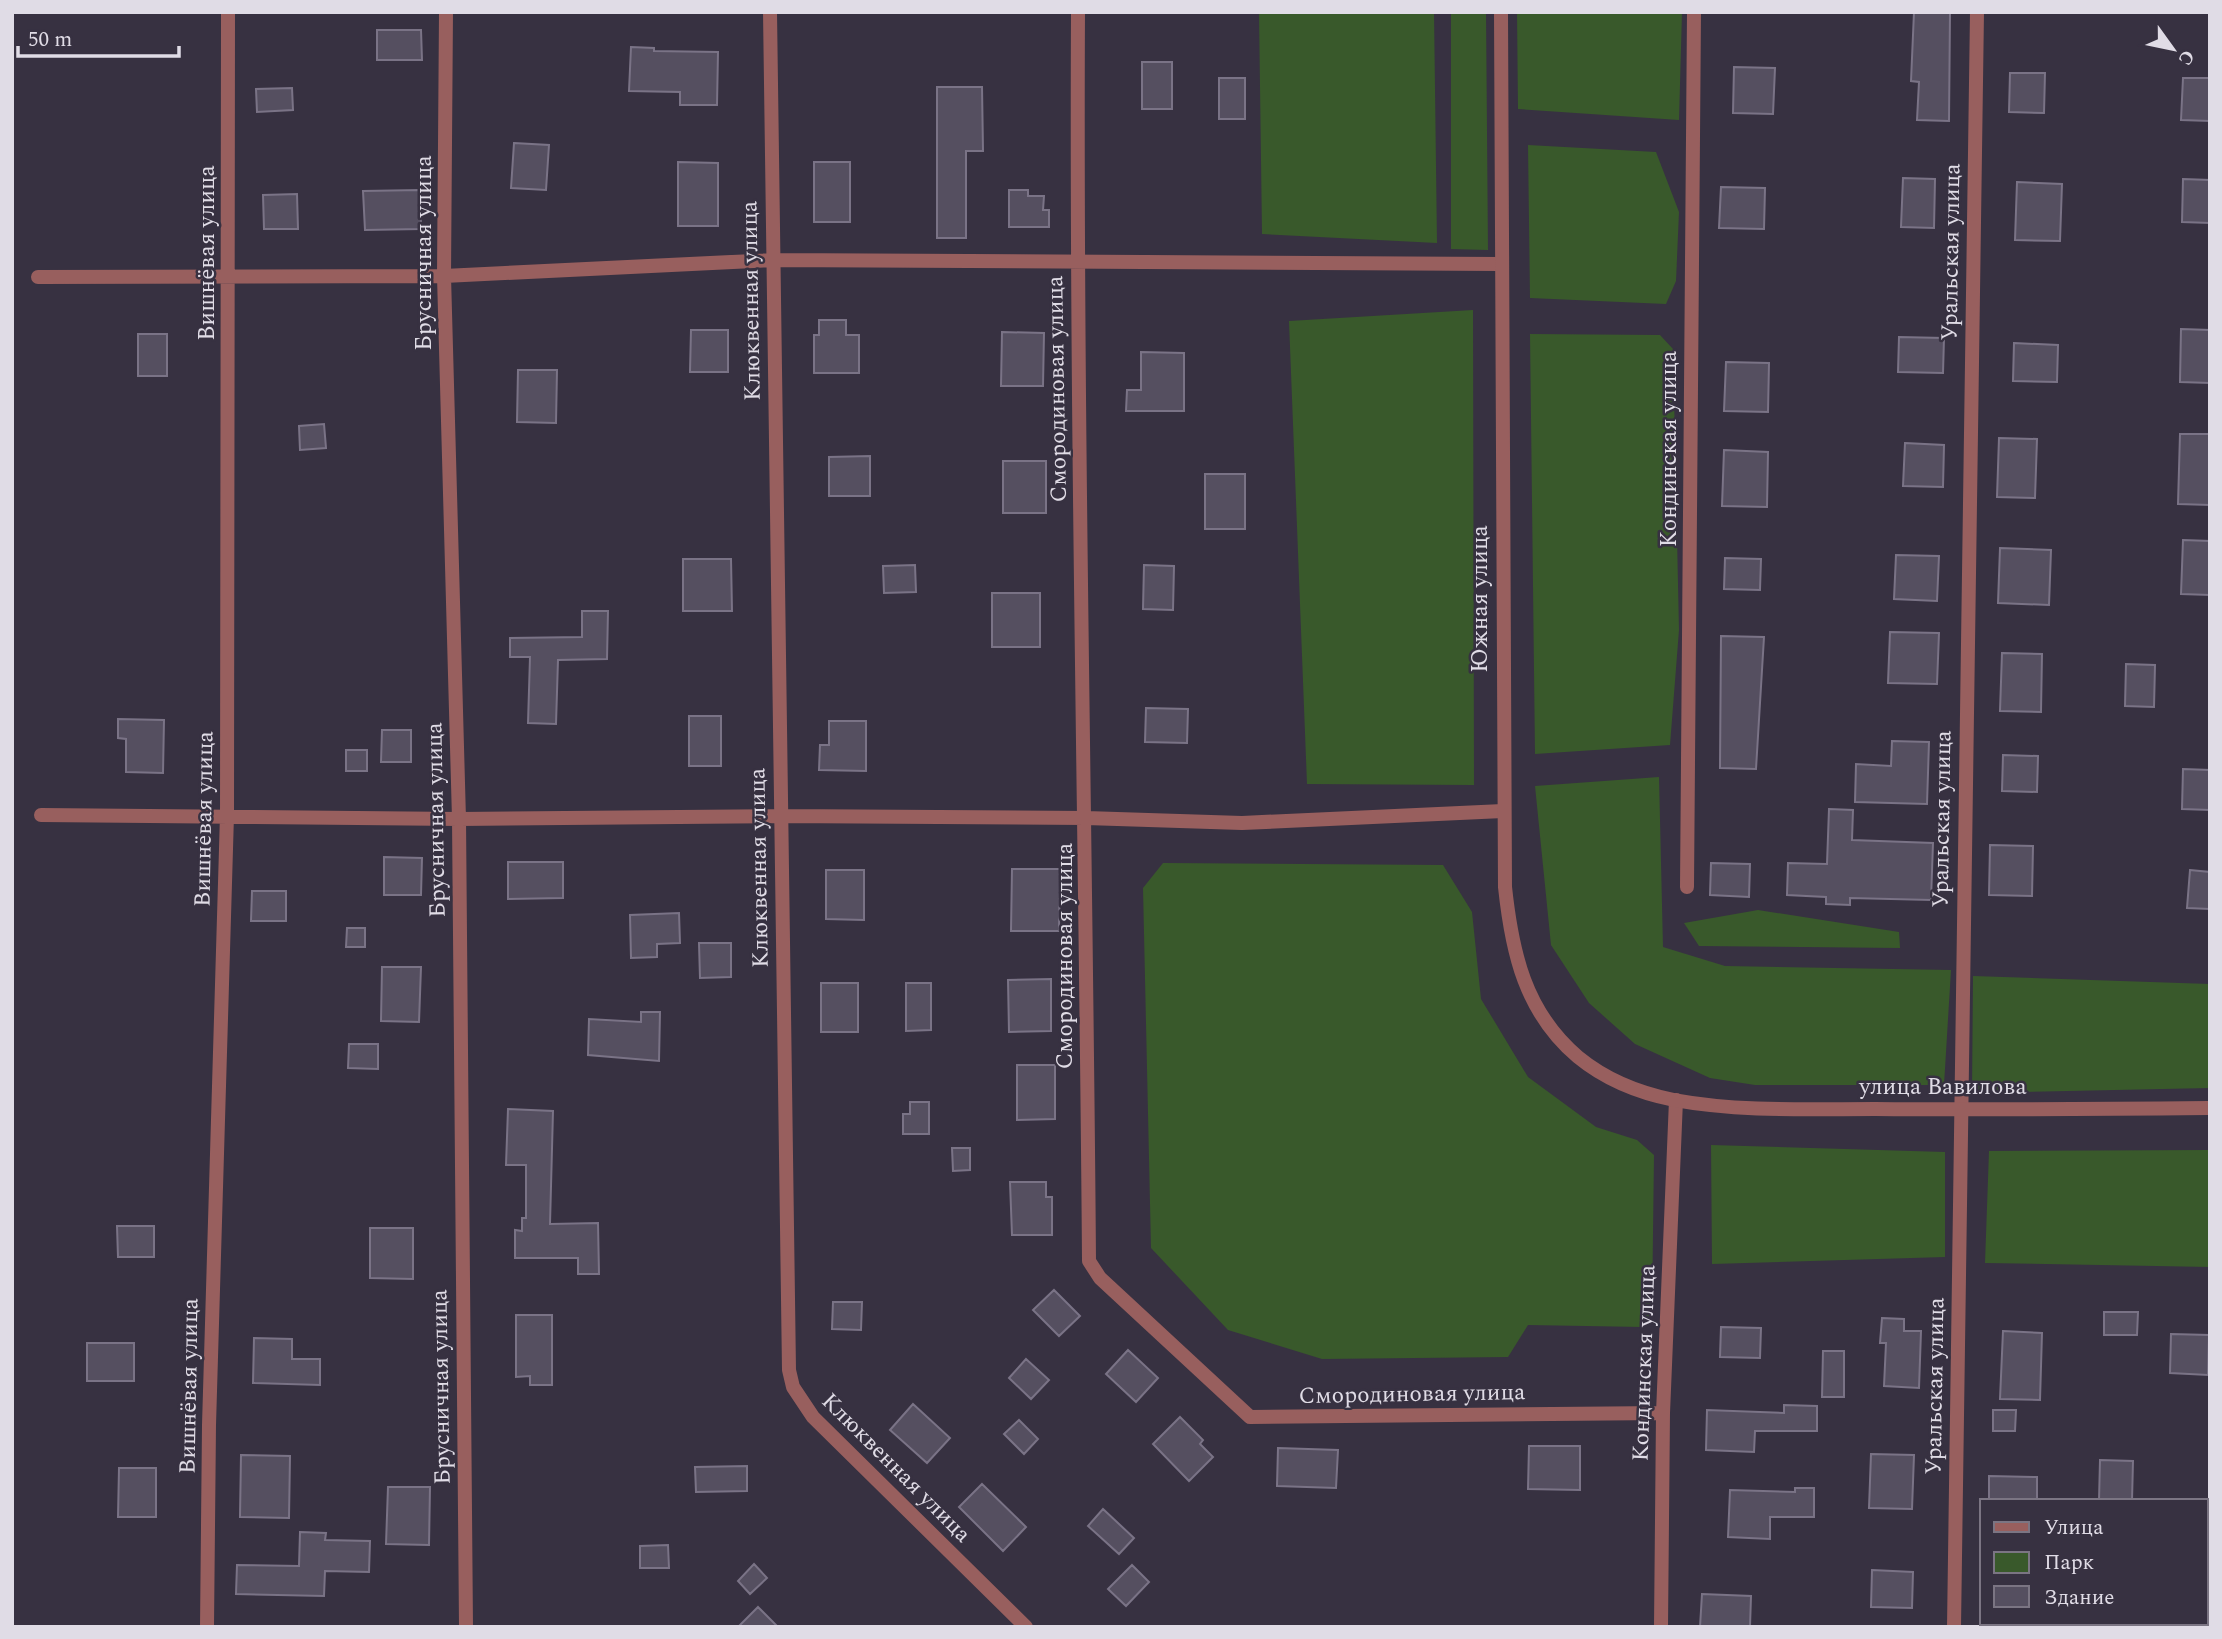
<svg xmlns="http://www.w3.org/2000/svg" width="2222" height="1639" font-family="Spectral,serif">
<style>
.green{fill:#39592b}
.building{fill:#554f60;stroke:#7a7386;stroke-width:2}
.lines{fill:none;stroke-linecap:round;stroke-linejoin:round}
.minor{stroke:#985f5e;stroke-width:14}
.tertiary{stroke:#985f5e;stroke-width:14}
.labels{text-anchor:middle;stroke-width:5;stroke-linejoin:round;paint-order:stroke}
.street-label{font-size:23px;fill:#e0dce6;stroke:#373141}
</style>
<rect width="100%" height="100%" fill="#373141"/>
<path class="green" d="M1259,12H1434L1437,243L1262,234Z
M1451,12H1486L1488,250L1451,249Z
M1517,12H1682L1679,120L1518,109Z
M1528,145L1656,152L1679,212L1676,281L1666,304L1530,298Z
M1473,310L1474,785L1307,784L1289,321Z
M1530,334L1660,335L1673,349L1679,630L1670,745L1535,754Z
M1659,777L1663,947L1725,966L1951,970L1944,1085H1755L1710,1078L1635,1044L1589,1003L1551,945L1535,786Z
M1163,863L1443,865L1472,912L1481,999L1528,1077L1596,1127L1637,1140L1654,1155L1652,1311L1643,1327L1528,1325L1508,1357L1322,1359L1228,1330L1151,1248L1143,888Z
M1758,910L1899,932L1900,948L1699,946L1684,923Z
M1973,976L2210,984V1088L1972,1093Z
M1711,1145L1945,1152V1257L1712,1264Z
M2210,1150V1267L1985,1263L1989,1151Z"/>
<path class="building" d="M1914,12H1950L1949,121L1917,120L1919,82L1911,81Z
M377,30H421L422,60H377Z
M631,47L654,48V51L718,52L717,105H680V92L629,91Z
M1142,62H1172V109H1142Z
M1734,67L1775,68L1773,114L1733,113Z
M2010,73H2045L2044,113L2009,112Z
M1219,78H1245V119H1219Z
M2183,78H2210V121L2181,120Z
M937,87H982L983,151H966V238H937Z
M292,88L293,110L257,112L256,89Z
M514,143L549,145L546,190L511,188Z
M678,162L718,163V226H678Z
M814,162H850V222H814Z
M1903,178L1935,179L1934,228L1901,227Z
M2183,179L2210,180V223L2182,222Z
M2017,182L2062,184L2060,241L2015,240Z
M1721,187L1765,188L1764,229L1719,228Z
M420,190L421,229L365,230L363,191Z
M1009,190H1028V196H1044L1043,210H1049V227H1009Z
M297,194L298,229H264L263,195Z
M819,320H846V335H859V373H814V335H819Z
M2181,329L2210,330V383L2180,382Z
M691,330H728V372H690Z
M1002,332L1044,333L1043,386H1001Z
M138,334H167V376H138Z
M1899,337L1944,338L1943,373L1898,372Z
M2014,343L2058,345L2057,382L2013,381Z
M1141,352L1184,353V411H1126L1127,390H1141Z
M1726,362L1769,363L1768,412L1724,411Z
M518,370H557L556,423L517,422Z
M324,424L326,448L300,450L299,426Z
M2180,434H2210V505L2178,504Z
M1999,438L2037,439L2035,498L1997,497Z
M1905,443L1944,445L1943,487L1903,486Z
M1724,450L1768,452L1767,507L1722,506Z
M870,456V496H829V457Z
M1003,461H1046V513H1003Z
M1205,474H1245V529H1205Z
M2183,540L2210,541V595L2181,594Z
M2000,548L2051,550L2049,605L1998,603Z
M1896,555L1939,556L1937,601L1894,599Z
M1725,558L1761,559L1760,590L1724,589Z
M683,559H731L732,611H683Z
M915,565L916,592L884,593L883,566Z
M1144,565L1174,566L1173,610L1143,609Z
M992,593H1040V647H992Z
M582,611H608L607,659L558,660L556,724L528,723L530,657H510V638L582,637Z
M1890,632L1939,633L1937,684L1888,683Z
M1721,636L1764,637L1756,769L1720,768Z
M2002,653L2042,654L2041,712L2000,711Z
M2126,664L2155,665L2154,707L2125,706Z
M1146,708L1188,709L1187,743L1145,742Z
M689,716H721V766H689Z
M118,719L164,720L163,773L126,772V739L118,738Z
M829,721H866V771L819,770L820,745H829Z
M382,730H411V762H381Z
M1892,741L1929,742L1927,804L1855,802L1856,764L1891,766Z
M346,750H367V771H346Z
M2003,755L2038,756L2037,792L2002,791Z
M2183,769L2210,770V810L2182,809Z
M1829,809L1853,810L1852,840L1933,843L1931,900L1850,898V905L1826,904V897L1787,895L1788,863L1827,864Z
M1990,845L2033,846L2032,896L1989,895Z
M384,857L422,858L421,895H384Z
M508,862H563V898L508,899Z
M1711,863L1750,864L1749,897L1710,895Z
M1012,869H1060L1059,931H1011Z
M826,870H864V920L826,919Z
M2190,870L2210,872V909L2187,908Z
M252,891H286V921H251Z
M679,913L680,943L657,944V957L631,958L630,915Z
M347,928H365V947H346Z
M699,943H731V977L700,978Z
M382,967H421L419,1022L381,1021Z
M1051,979V1031L1009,1032L1008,980Z
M821,983H858V1032H821Z
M906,983H931V1030L906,1031Z
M641,1012H660L659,1061L588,1055L589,1019L641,1022Z
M349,1044H378V1069L348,1068Z
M1017,1065H1055V1119L1017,1120Z
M910,1102H929V1134H903V1114H910Z
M508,1109L553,1111L550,1224L598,1223L599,1274H578V1258H515V1230L522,1231V1218H526V1165H506Z
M952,1148H970V1170L953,1171Z
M1010,1182H1046V1197H1052V1235H1012Z
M117,1226H154V1257H118Z
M370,1228H413V1279L370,1278Z
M1054,1290L1080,1316L1059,1336L1033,1310Z
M833,1302H862L861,1330L832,1329Z
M2104,1312H2138L2137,1335H2104Z
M516,1315H552V1385H530V1376L516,1377Z
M1882,1318L1904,1319V1331H1921L1919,1388L1884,1386L1886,1343H1880Z
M1721,1327L1761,1328L1760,1358L1720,1357Z
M2003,1331L2042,1333L2040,1400L2000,1399Z
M2171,1334L2209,1335L2208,1375L2170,1373Z
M254,1338L292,1339V1359H320V1385L253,1383Z
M87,1343H134V1381H87Z
M1128,1350L1158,1378L1136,1402L1106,1374Z
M1823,1351H1844V1397H1822Z
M1026,1359L1049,1380L1031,1399L1009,1378Z
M913,1404L950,1438L927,1463L890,1430Z
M1784,1405L1817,1406V1431H1755L1754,1452L1706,1450L1707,1410L1784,1413Z
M1993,1410H2016L2015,1431H1993Z
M1180,1417L1203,1440L1200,1444L1213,1457L1189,1481L1153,1444Z
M1019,1420L1038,1439L1024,1454L1004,1434Z
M1529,1446H1580V1490L1528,1489Z
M1278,1448L1338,1450L1336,1488L1277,1486Z
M1871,1454L1914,1455L1912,1509L1869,1508Z
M241,1455L290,1456L289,1518L240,1517Z
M2100,1460L2133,1461L2132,1501H2099Z
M747,1466V1491L696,1492L695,1467Z
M119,1468H156V1517H118Z
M1989,1476L2037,1477V1501H1989Z
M982,1484L1026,1527L1003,1551L959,1507Z
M388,1487H430L429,1545L386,1544Z
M1795,1488H1814V1517H1770V1539L1728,1537L1730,1490L1795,1492Z
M1103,1509L1134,1538L1119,1554L1088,1526Z
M300,1532L326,1533L325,1540L370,1541L369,1572L325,1571L324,1596L236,1594L237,1565L299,1566Z
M668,1545L669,1568H640V1546Z
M754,1564L767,1578L750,1594L738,1581Z
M1132,1565L1149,1582L1126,1606L1108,1589Z
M1872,1570L1913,1572L1912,1608L1871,1607Z
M1702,1594L1751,1596L1750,1627H1700Z
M758,1607L778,1627H738Z"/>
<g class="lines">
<path class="minor" d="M446,12L444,276L459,819L466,1627
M770,12L789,1370L793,1387L813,1417L1026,1627
M1078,12C1076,428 1086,845 1089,1261L1100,1278L1250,1417L1663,1413
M38,277L444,276L772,260L1501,264
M41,815L459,819L780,816L1086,818L1242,823L1503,811
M1687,887L1694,12
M207,1627L209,1425L227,815L228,12
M1661,1627L1663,1413L1676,1100
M1954,1627L1977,12"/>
<path class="tertiary" d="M1501,12L1505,887C1512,953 1525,1012 1578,1057C1606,1080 1639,1093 1674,1100C1739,1112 1809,1109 1875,1109C1987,1110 2098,1109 2210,1108"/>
</g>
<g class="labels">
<g class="street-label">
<text transform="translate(1950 252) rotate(-89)" y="8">Уральская улица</text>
<text transform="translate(206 253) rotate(-90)" y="8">Вишнёвая улица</text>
<text transform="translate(423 253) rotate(-90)" y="8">Брусничная улица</text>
<text transform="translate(750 301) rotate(-91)" y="8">Клюквенная улица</text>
<text transform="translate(1056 389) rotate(-91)" y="8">Смородиновая улица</text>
<text transform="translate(1668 449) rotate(-90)" y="8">Кондинская улица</text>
<text transform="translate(1479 599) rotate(-90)" y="8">Южная улица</text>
<text transform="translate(203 819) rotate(-89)" y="8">Вишнёвая улица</text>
<text transform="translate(1941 819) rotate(-89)" y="8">Уральская улица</text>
<text transform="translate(435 820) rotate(-91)" y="8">Брусничная улица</text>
<text transform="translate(758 868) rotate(-91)" y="8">Клюквенная улица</text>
<text transform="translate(1064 956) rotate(-90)" y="8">Смородиновая улица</text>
<text x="1943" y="1094">улица Вавилова</text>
<text transform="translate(1643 1363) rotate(-88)" y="8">Кондинская улица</text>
<text transform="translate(188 1386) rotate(-89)" y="8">Вишнёвая улица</text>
<text transform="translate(1934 1386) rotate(-89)" y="8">Уральская улица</text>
<text transform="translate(440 1387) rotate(-91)" y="8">Брусничная улица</text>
<text transform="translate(1412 1393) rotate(-1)" y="8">Смородиновая улица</text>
<text transform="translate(897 1467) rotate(45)" y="8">Клюквенная улица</text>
</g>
</g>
<rect width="2222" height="1639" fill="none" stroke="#e0dce6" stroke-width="28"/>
<rect x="1980" y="1499" width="228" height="126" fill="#373141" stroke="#7b7583" stroke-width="2"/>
<rect x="1994" y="1522" width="35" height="10" fill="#985f5e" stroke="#7b7583" stroke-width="2"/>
<text x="2044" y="1534" font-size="21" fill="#e0dce6">Улица</text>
<rect x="1994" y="1552" width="35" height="21" fill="#39592b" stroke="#7b7583" stroke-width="2"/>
<text x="2044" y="1569" font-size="21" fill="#e0dce6">Парк</text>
<rect x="1994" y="1586" width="35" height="21" fill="#554f60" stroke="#7b7583" stroke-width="2"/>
<text x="2044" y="1604" font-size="21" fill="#e0dce6">Здание</text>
<g transform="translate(2173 49) rotate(123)" stroke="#373141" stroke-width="5" paint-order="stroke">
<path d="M0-5L12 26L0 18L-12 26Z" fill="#e0dce6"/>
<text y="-10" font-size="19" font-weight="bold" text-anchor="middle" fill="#e0dce6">С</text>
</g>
<path d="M18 46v10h161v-10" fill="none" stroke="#e0dce6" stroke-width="3.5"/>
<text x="28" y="46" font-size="21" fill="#e0dce6" stroke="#373141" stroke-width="5" paint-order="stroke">50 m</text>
</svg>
